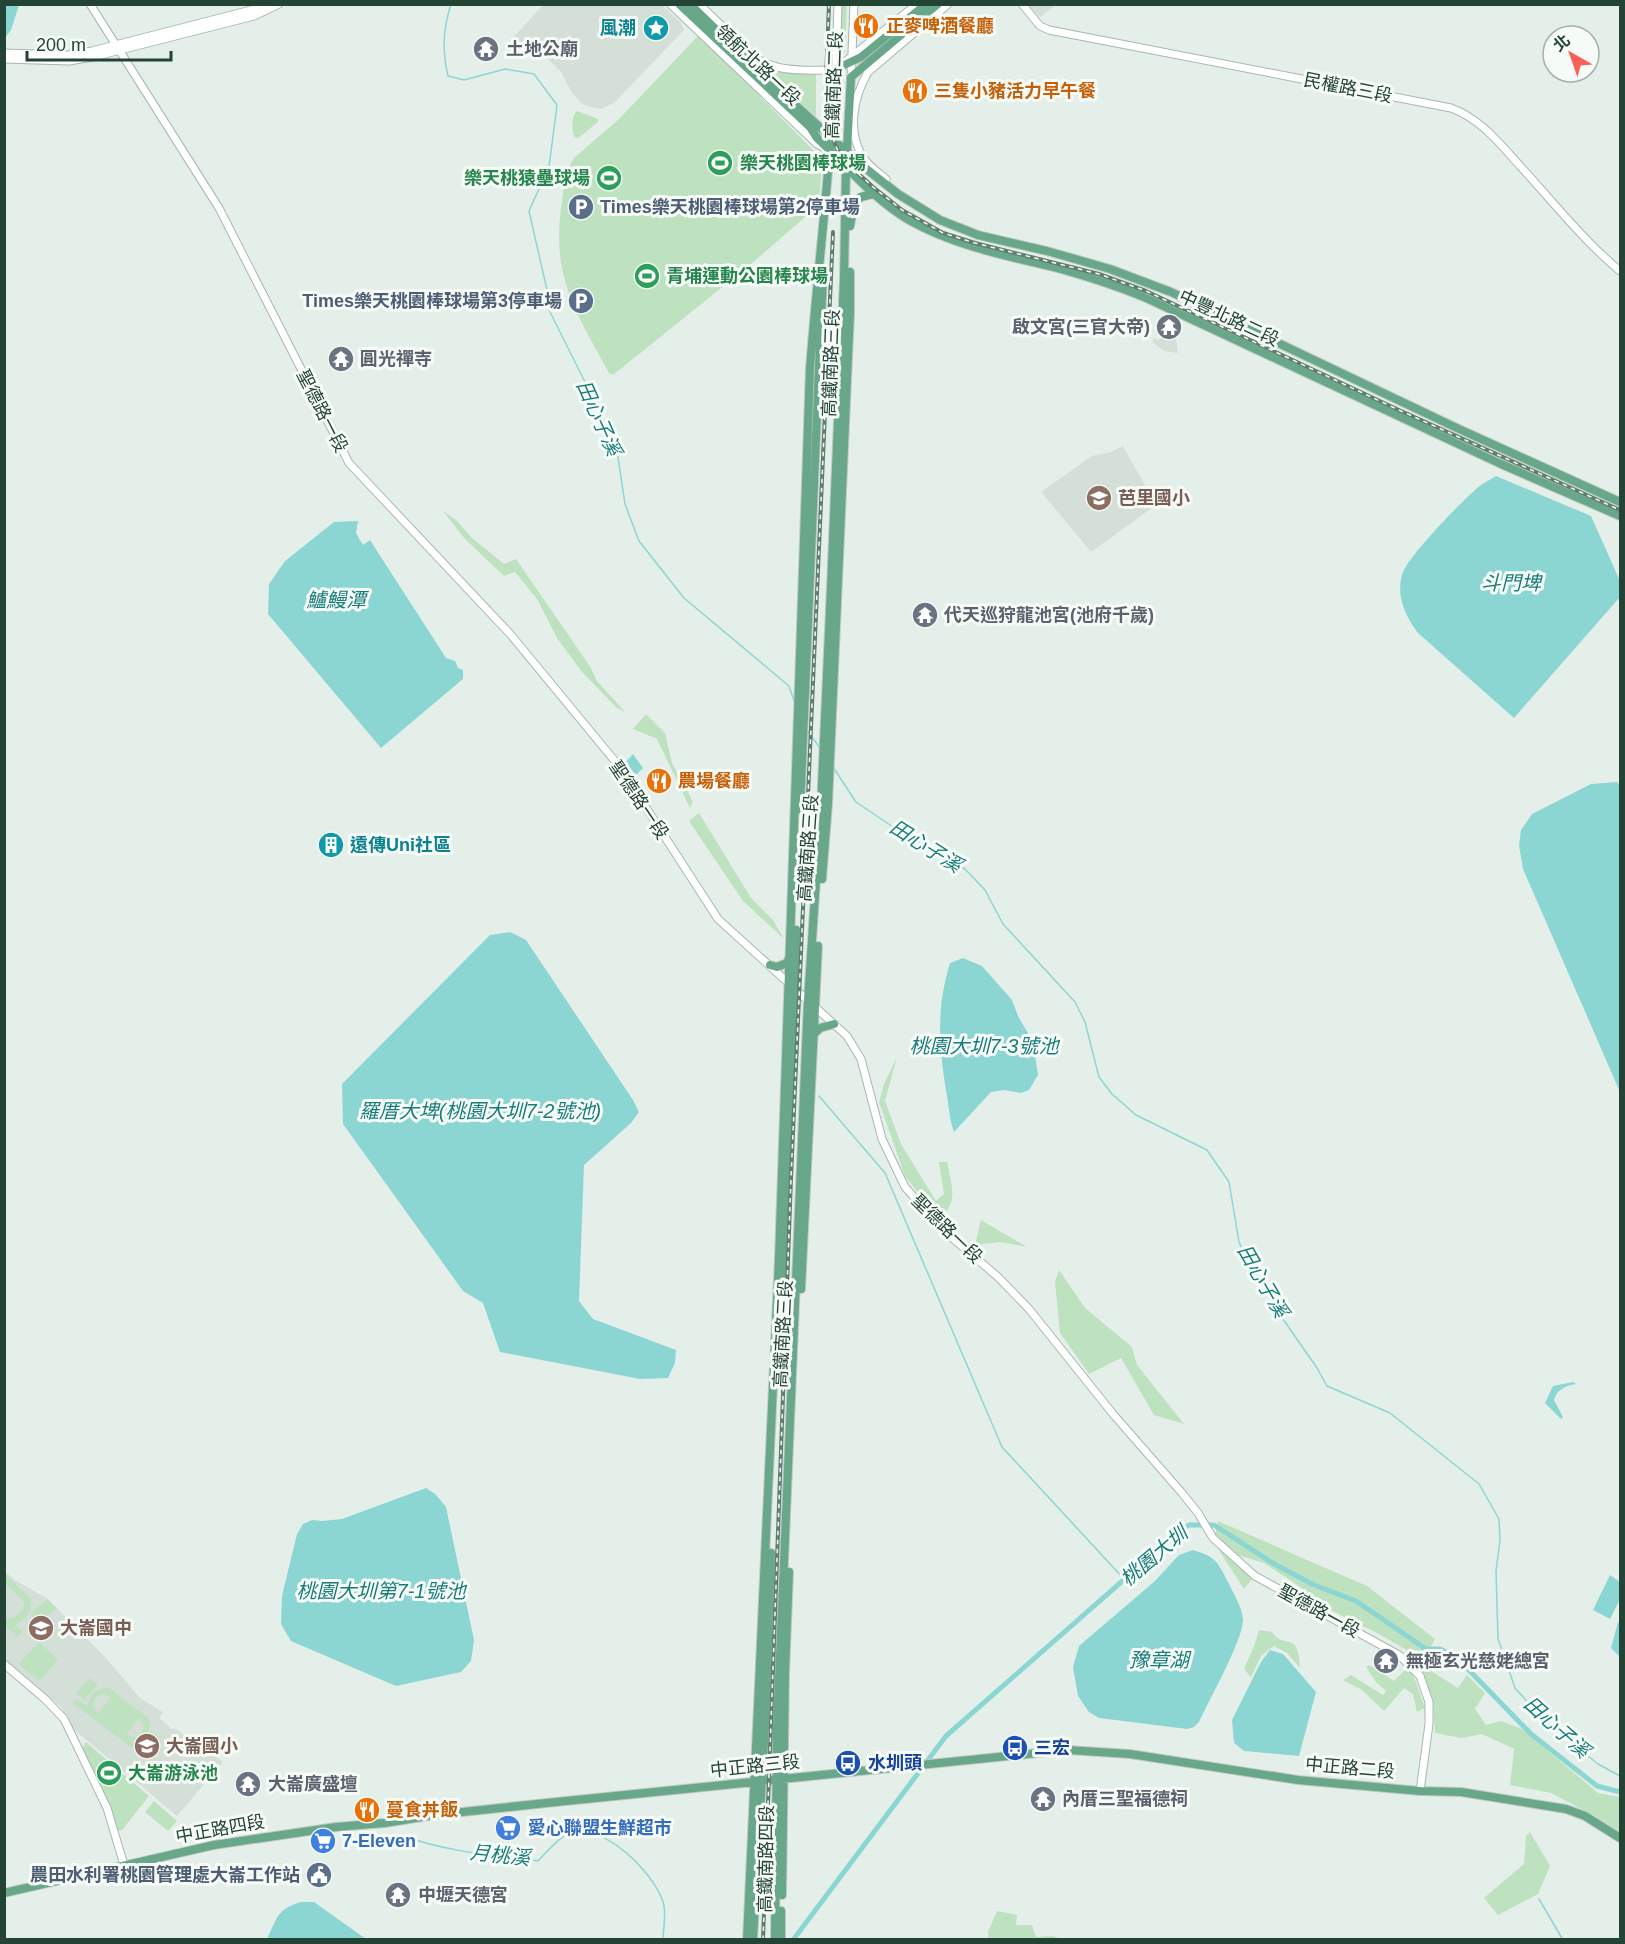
<svg xmlns="http://www.w3.org/2000/svg" width="1625" height="1944" font-family="Helvetica,'Noto Sans TC',sans-serif">
<style>
.built{fill:#d3dfd7}
.green{fill:#bee1c0;fill-rule:evenodd}
.water{fill:#8bd6d3}
.lines{fill:none;stroke-linecap:round;stroke-linejoin:round}
.stream{stroke:#8bd6d3;stroke-width:1.5}
.canal{stroke:#8bd6d3;stroke-width:5}
.minor-casing{stroke:#a7b8af;stroke-width:9}
.major-casing{stroke:#c1cac6;stroke-width:10}
.minor{stroke:#fff;stroke-width:7}
.major{stroke:#68a78a;stroke-width:8}
.rail-casing{stroke:#5e7e6f;stroke-width:4}
.rail{stroke:#f7fbf8;stroke-width:1.5;stroke-dasharray:4.5;stroke-linecap:butt}
.labels{text-anchor:middle;stroke-width:6;stroke-linejoin:round;paint-order:stroke}
.food-label{font-size:18px;font-weight:bold;fill:#c56008;stroke:#f7fbf8;text-anchor:start}
.culture-label{font-size:18px;font-weight:bold;fill:#0d838f;stroke:#f7fbf8;text-anchor:end}
.worship-label{font-size:18px;font-weight:bold;fill:#5b616d;stroke:#f7fbf8;text-anchor:start}
.street-label{font-size:18px;fill:#234334;stroke:#f7fbf8}
.leisure-label{font-size:18px;font-weight:bold;fill:#27864d;stroke:#f7fbf8;text-anchor:start}
.service-label{font-size:18px;font-weight:bold;fill:#4e5e75;stroke:#f7fbf8;text-anchor:end}
.education-label{font-size:18px;font-weight:bold;fill:#785e54;stroke:#f7fbf8;text-anchor:start}
.transit-label{font-size:18px;font-weight:bold;fill:#164399;stroke:#f7fbf8;text-anchor:start}
.shop-label{font-size:18px;font-weight:bold;fill:#366cbe;stroke:#f7fbf8;text-anchor:start}
.water-label{font-size:20px;font-style:italic;fill:#187d7a;stroke:#f7fbf8}
</style>
<rect width="100%" height="100%" fill="#e5efe9"/>
<path class="built" d="M543,5H662L681,23L684,30L614,103L601,109L590,107L582,104L572,93L561,72L542,53L533,49L515,45L511,40Z
M1028,5H1056L1040,17Z
M1171,335L1176,339L1178,353L1164,351L1152,342L1154,338L1157,340Z
M1123,446L1156,505L1091,552L1041,492L1092,456L1111,452Z
M4,1571L15,1580L48,1599L105,1657L140,1698L163,1712L159,1718L172,1729L174,1728L223,1762L177,1816L72,1728L61,1707L5,1659Z"/>
<path class="green" d="M841,5H847L845,53L839,54Z
M697,37H701L813,150L822,163L819,205L751,264L613,375L609,373C576,312 550,275 562,202C564,187 565,171 574,158L619,119Z
M751,58L791,72L816,74V117Z
M844,80L841,141L837,139L839,86Z
M577,111L598,119V122L578,138L574,137C572,130 571,116 577,111Z
M443,511L456,520L471,537L504,564L516,559L591,668L597,681L626,713L617,708L582,672L557,638L537,599L515,572L504,576L465,539Z
M646,714L665,733L672,763L693,802L690,808L657,739L633,729Z
M699,813L751,898L773,920L784,939L743,901L689,821Z
M897,1057L885,1101L901,1144L936,1201L944,1194L939,1162H947C951,1185 960,1202 939,1219L905,1176L879,1102L884,1084Z
M981,1220L1027,1247L1000,1242L975,1245Z
M1059,1270L1085,1308L1132,1347L1137,1365L1184,1424L1154,1415L1121,1358L1089,1374L1060,1333L1055,1282Z
M1218,1521L1367,1586L1435,1639L1424,1660L1379,1634L1324,1607L1299,1586L1264,1563L1238,1555L1215,1535Z
M1218,1549L1253,1578L1244,1589Z
M5,1574L31,1599C32,1612 26,1620 15,1625L22,1631L17,1637L5,1626V1617C15,1621 24,1612 24,1602L5,1583Z
M47,1599L56,1608L39,1624L30,1614Z
M1259,1630L1272,1632C1283,1650 1299,1629 1300,1668L1287,1653L1274,1646L1261,1656L1251,1677L1244,1669L1254,1646Z
M39,1642L58,1660L39,1681L19,1664Z
M1418,1663L1458,1688L1467,1675L1485,1693L1475,1709L1486,1725L1501,1721L1522,1729L1598,1793L1620,1797V1832L1593,1815L1551,1793L1510,1785L1514,1749L1482,1734L1461,1738L1435,1733L1433,1699Z
M1369,1665L1394,1681L1407,1668L1414,1677L1425,1708L1417,1712L1413,1694L1404,1688L1384,1711L1362,1690L1343,1680L1351,1675L1383,1695L1386,1691L1376,1682L1366,1667Z
M90,1678L98,1685L84,1700L76,1693Z
M109,1688L148,1718L150,1725L148,1735L151,1731L160,1738L149,1752L140,1745L145,1738L136,1743L143,1749L140,1754L73,1703L77,1699L87,1706L93,1693L100,1689ZM104,1694L111,1697L98,1714C90,1705 93,1696 104,1694ZM139,1718L144,1725L142,1732L135,1737L126,1735Z
M86,1742L149,1796L122,1830L117,1831L111,1807L82,1748Z
M154,1801L177,1821L168,1831L145,1812Z
M1530,1832L1550,1866L1538,1894L1498,1915L1484,1898L1524,1864L1526,1836Z
M997,1911L1017,1915L1016,1925H1032L1036,1937L1053,1936L1061,1939H988V1932Z"/>
<path class="water" d="M5,4L19,5L11,30L5,38Z
M1496,476L1591,516L1620,581V597L1514,718L1418,633C1405,616 1395,594 1403,572C1410,555 1457,506 1473,492C1479,485 1488,481 1496,476Z
M358,521L356,533L363,545L370,540L446,658L455,661L458,668L463,670V679L381,748L268,614L269,584L285,561L334,522Z
M633,754L643,768L636,775L625,763Z
M1617,782L1620,785V1092L1523,869L1519,846L1521,830L1532,814L1591,784Z
M510,932L526,940L633,1100L639,1112L631,1123L584,1165L579,1301L593,1319L676,1350L675,1363L668,1378L640,1379L500,1352L483,1303L463,1291L343,1124L342,1084L490,935Z
M963,958L982,966L1012,1000L1018,1016L1033,1042L1038,1075L1029,1090L1021,1093L1004,1090L991,1092L954,1132C949,1119 949,1105 946,1091C939,1045 936,1009 950,963Z
M1573,1382L1576,1384C1565,1386 1557,1389 1554,1400L1563,1417L1561,1419L1545,1403L1553,1386Z
M426,1488L435,1494L446,1507L474,1640L471,1661L461,1672L396,1686L291,1641L281,1624L282,1596L297,1534L303,1524L312,1520L322,1521L342,1519Z
M1193,1550C1216,1557 1217,1561 1228,1582C1234,1595 1242,1606 1243,1620C1243,1640 1209,1700 1199,1722L1194,1727L1187,1729L1099,1718L1089,1712L1078,1696L1073,1667L1079,1646L1155,1581L1179,1555Z
M1610,1575L1620,1582V1599L1610,1619L1593,1610Z
M1618,1622L1620,1625V1657L1611,1648Z
M1270,1650L1283,1654L1316,1692L1299,1756L1244,1751L1234,1743L1232,1720L1261,1662Z
M301,1902H314L366,1939H267C277,1918 277,1909 301,1902Z"/>
<g class="lines">
<path class="stream" d="M451,4C443,29 442,50 448,76L464,80L505,69L534,74L557,105L549,167L529,211L547,290L549,310L600,412L617,451L625,504L639,541L684,598L789,686L794,701
M807,730L820,748
M833,767L856,802L902,833L965,869L985,890L1003,924L1075,1002L1085,1022L1099,1077L1112,1094L1136,1115L1207,1150L1229,1182L1239,1242L1250,1266L1265,1287L1276,1309L1317,1368L1327,1386L1390,1413L1479,1484L1499,1519L1500,1540L1496,1571L1498,1639L1515,1688L1533,1708L1557,1731L1598,1764L1620,1776
M819,1096L885,1173L1002,1447L1124,1579
M404,1836C447,1852 493,1855 538,1861C547,1852 558,1838 569,1833C603,1821 654,1873 663,1902C667,1913 663,1929 663,1940
M1539,1899L1563,1940"/>
<path class="canal" d="M793,1940L946,1736L1177,1533L1189,1525H1214L1276,1565L1314,1585L1356,1601L1426,1649H1440L1452,1655L1464,1665L1531,1734L1597,1786L1620,1792"/>
<g class="minor-casing">
<path id="minor" d="M90,4L219,208L349,463L511,635L619,766L718,919L847,1036L861,1059L882,1139L905,1187L943,1230L998,1277L1029,1309L1113,1414L1182,1493L1198,1513L1213,1538L1255,1576L1399,1655L1420,1676L1429,1702V1724L1420,1791
M670,4L817,144L826,149
M699,4L753,56
M1022,4L1040,26L1049,30L1451,108C1481,119 1500,144 1521,167C1553,202 1584,241 1620,271
M854,20C858,33 867,35 880,35
M729,33L742,55C754,56 763,63 774,66C787,71 822,71 836,69L917,4
M4,53L68,55L92,51L251,10L266,4
M4,59L69,61L93,57L254,16L279,4
M836,69L838,4
M851,77L854,4
M886,179C879,173 871,168 865,160C846,134 853,98 868,72L948,4
M4,1664L45,1699L64,1719L107,1808L124,1865"/>
</g>
<g class="major-casing">
<path id="major" d="M679,4L810,127L817,138C847,166 873,199 909,220C957,247 1009,256 1061,269C1089,277 1117,286 1144,297L1501,464L1620,516
M690,4L769,81L859,163L898,194L940,220L978,235L1047,251L1110,269L1171,292L1459,429L1620,502
M850,226L854,203L861,197L873,194
M800,809L823,274
M822,879L828,804L850,313V272
M770,965L777,967L787,963L790,956
M814,1034L820,1028L834,1024
M784,1280L796,930
M801,1289L818,946
M4,1893L214,1845L336,1827L385,1823L434,1815L556,1802L1068,1750L1130,1754L1298,1780L1420,1791L1461,1792L1566,1809L1585,1816L1620,1838
M782,1895L785,1673L789,1572
M747,1940L779,1258L810,368C818,268 830,169 836,69L861,57L926,4
M753,1940L765,1724L771,1553
M775,1940L777,1726L808,1000L821,806L831,587L844,278L846,167L851,77L938,4
M781,1940V1911"/>
</g>
<use href="#minor" class="minor"/>
<use href="#major" class="major"/>
<g class="rail-casing">
<path id="rail" d="M829,4L825,104L831,133L837,149L849,165L873,187L902,210L943,233L975,243L1099,274L1146,291L1401,411L1620,510
M763,1940L791,1178L833,232"/>
</g>
<use href="#rail" class="rail"/>
</g>
<defs>
<g id="restaurant-disc" transform="scale(1.35)"><circle r="9.5" fill="#e8710a" stroke="#f7fbf8"/><path d="M-5-6h1v4h1v-4h1v4h1v-4h1v5L-1.5 .5V6h-2V.5L-5-1ZM5-6V6H3V1.5H1.5Q1.5-4 5-6Z" fill="#fff"/></g>
<g id="sight-disc" transform="scale(1.35)"><circle r="9.5" fill="#0f9aa8" stroke="#f7fbf8"/><path d="M0-6L1.8-2.2L6-1.7L2.9 1.2L3.7 5.4L0 3.3L-3.7 5.4L-2.9 1.2L-6-1.7L-1.8-2.2Z" fill="#fff"/></g>
<g id="temple-disc" transform="scale(1.35)"><circle r="9.5" fill="#6b7280" stroke="#f7fbf8"/><path d="M0-6L5-2H3V0L6.5 2.5H4V6H1.5V3h-3V6H-4V2.5H-6.5L-3 0V-2H-5Z" fill="#fff"/></g>
<g id="stadium-disc" transform="scale(1.35)"><circle r="9.5" fill="#2e9e5b" stroke="#f7fbf8"/><path d="M0-5a6.5 5 0 1 0 0 10a6.5 5 0 1 0 0-10ZM-3.5-1.8h7v3.6h-7Z" fill="#fff"/></g>
<g id="parking-disc" transform="scale(1.35)"><circle r="9.5" fill="#5c6f8a" stroke="#f7fbf8"/><path d="M-3.5-5.5H1a3.5 3.5 0 0 1 0 7H-1V5.5H-3.5ZM-1-3.4V-.6H.8a1.4 1.4 0 0 0 0-2.8Z" fill="#fff"/></g>
<g id="school-disc" transform="scale(1.35)"><circle r="9.5" fill="#8d6e63" stroke="#f7fbf8"/><path d="M0-5L7-2L0 1L-7-2ZM-4 1L0 2.5L4 1V4Q0 6-4 4Z" fill="#fff"/></g>
<g id="building-disc" transform="scale(1.35)"><circle r="9.5" fill="#0f9aa8" stroke="#f7fbf8"/><path d="M-4-6H4V6H1V3H-1V6H-4ZM-2.5-4.3h1.7v1.8h-1.7ZM.8-4.3h1.7v1.8H.8ZM-2.5-1h1.7V.8h-1.7ZM.8-1h1.7V.8H.8Z" fill="#fff"/></g>
<g id="bus-disc" transform="scale(1.35)"><circle r="9.5" fill="#1a4fb4" stroke="#f7fbf8"/><path d="M-5-6H5V4H4V6H2V4H-2V6H-4V4H-5ZM-3.5-4V0h7V-4ZM-3.5 1.2v1.5H-2V1.2ZM2 1.2v1.5H3.5V1.2Z" fill="#fff"/></g>
<g id="supermarket-disc" transform="scale(1.35)"><circle r="9.5" fill="#3f7fe0" stroke="#f7fbf8"/><path d="M-6-5.5h2.5l.6 2H6L4.5 2H-2.5L-4.4-4H-6ZM-1.5 3.2a1.3 1.3 0 1 0 .1 0ZM3 3.2a1.3 1.3 0 1 0 .1 0Z" fill="#fff"/></g>
<g id="civic-disc" transform="scale(1.35)"><circle r="9.5" fill="#5c6f8a" stroke="#f7fbf8"/><path d="M-.6-6.5H3V-4.5H.6V-3L4-1V1h2V6H-6V1h2V-1L-.6-3ZM-1.2 2.5V6h2.4V2.5Z" fill="#fff"/></g>
</defs>
<g fill-rule="evenodd">
<use href="#restaurant-disc" x="866" y="26"/>
<use href="#sight-disc" x="656" y="28"/>
<use href="#temple-disc" x="486" y="49"/>
<use href="#restaurant-disc" x="915" y="91"/>
<use href="#stadium-disc" x="720" y="163"/>
<use href="#stadium-disc" x="609" y="178"/>
<use href="#parking-disc" x="581" y="207"/>
<use href="#stadium-disc" x="647" y="276"/>
<use href="#parking-disc" x="581" y="301"/>
<use href="#temple-disc" x="1169" y="327"/>
<use href="#temple-disc" x="341" y="359"/>
<use href="#school-disc" x="1099" y="498"/>
<use href="#temple-disc" x="925" y="615"/>
<use href="#restaurant-disc" x="659" y="781"/>
<use href="#building-disc" x="331" y="845"/>
<use href="#school-disc" x="41" y="1628"/>
<use href="#temple-disc" x="1386" y="1661"/>
<use href="#school-disc" x="147" y="1746"/>
<use href="#bus-disc" x="1015" y="1748"/>
<use href="#bus-disc" x="848" y="1763"/>
<use href="#stadium-disc" x="109" y="1773"/>
<use href="#temple-disc" x="248" y="1784"/>
<use href="#temple-disc" x="1043" y="1799"/>
<use href="#restaurant-disc" x="367" y="1810"/>
<use href="#supermarket-disc" x="508" y="1828"/>
<use href="#supermarket-disc" x="323" y="1841"/>
<use href="#civic-disc" x="319" y="1875"/>
<use href="#temple-disc" x="398" y="1895"/>
</g>
<g class="labels">
<g class="food-label">
<text x="886" y="32">正麥啤酒餐廳</text>
<text x="934" y="97">三隻小豬活力早午餐</text>
<text x="678" y="787">農場餐廳</text>
<text x="386" y="1816">蔓食丼飯</text>
</g>
<g class="culture-label">
<text x="636" y="34">風潮</text>
<text x="350" y="851" text-anchor="start">遠傳Uni社區</text>
</g>
<g class="worship-label">
<text x="506" y="55">土地公廟</text>
<text x="1150" y="333" text-anchor="end">啟文宮(三官大帝)</text>
<text x="360" y="365">圓光禪寺</text>
<text x="944" y="621">代天巡狩龍池宮(池府千歲)</text>
<text x="1406" y="1667">無極玄光慈姥總宮</text>
<text x="268" y="1790">大崙廣盛壇</text>
<text x="1062" y="1805">內厝三聖福德祠</text>
<text x="418" y="1901">中壢天德宮</text>
</g>
<g class="street-label">
<text transform="translate(758 65) rotate(43)" y="6">領航北路一段</text>
<text transform="translate(834 85) rotate(-88)" y="6">高鐵南路二段</text>
<text transform="translate(1348 88) rotate(11)" y="6">民權路三段</text>
<text transform="translate(1229 318) rotate(25)" y="6">中豐北路二段</text>
<text transform="translate(831 363) rotate(-88)" y="6">高鐵南路三段</text>
<text transform="translate(322 411) rotate(63)" y="6">聖德路一段</text>
<text transform="translate(639 800) rotate(56)" y="6">聖德路一段</text>
<text transform="translate(808 848) rotate(-86)" y="6">高鐵南路三段</text>
<text transform="translate(947 1229) rotate(44)" y="6">聖德路一段</text>
<text transform="translate(783 1334) rotate(-87)" y="6">高鐵南路三段</text>
<text transform="translate(1319 1611) rotate(29)" y="6">聖德路一段</text>
<text transform="translate(755 1766) rotate(-6)" y="6">中正路三段</text>
<text transform="translate(1350 1768) rotate(5)" y="6">中正路二段</text>
<text transform="translate(220 1829) rotate(-10)" y="6">中正路四段</text>
<text transform="translate(766 1859) rotate(-89)" y="6">高鐵南路四段</text>
</g>
<g class="leisure-label">
<text x="740" y="169">樂天桃園棒球場</text>
<text x="590" y="184" text-anchor="end">樂天桃猿壘球場</text>
<text x="666" y="282">青埔運動公園棒球場</text>
<text x="128" y="1779">大崙游泳池</text>
</g>
<g class="service-label">
<text x="600" y="213" text-anchor="start">Times樂天桃園棒球場第2停車場</text>
<text x="562" y="307">Times樂天桃園棒球場第3停車場</text>
<text x="300" y="1881">農田水利署桃園管理處大崙工作站</text>
</g>
<g class="education-label">
<text x="1118" y="504">芭里國小</text>
<text x="60" y="1634">大崙國中</text>
<text x="166" y="1752">大崙國小</text>
</g>
<g class="transit-label">
<text x="1034" y="1754">三宏</text>
<text x="868" y="1769">水圳頭</text>
</g>
<g class="shop-label">
<text x="528" y="1834">愛心聯盟生鮮超市</text>
<text x="342" y="1847">7-Eleven</text>
</g>
<g class="water-label">
<text transform="translate(599 418) rotate(66)" y="7">田心子溪</text>
<text x="1511" y="590">斗門埤</text>
<text x="336" y="607">鱸鰻潭</text>
<text transform="translate(926 846) rotate(32)" y="7">田心子溪</text>
<text x="984" y="1053">桃園大圳7-3號池</text>
<text x="480" y="1118">羅厝大埤(桃園大圳7-2號池)</text>
<text transform="translate(1263 1281) rotate(60)" y="7">田心子溪</text>
<text transform="translate(1154 1556) rotate(-40)" y="7">桃園大圳</text>
<text x="381" y="1598">桃園大圳第7-1號池</text>
<text x="1159" y="1667">豫章湖</text>
<text transform="translate(1557 1727) rotate(42)" y="7">田心子溪</text>
<text transform="translate(500 1855) rotate(6)" y="7">月桃溪</text>
</g>
</g>
<rect width="1625" height="1944" fill="none" stroke="#234334" stroke-width="12"/>
<g transform="translate(1571 54) rotate(320)"><circle r="28" fill="#f7fbf8" stroke="#a2b1aa" stroke-width="1.5"/>
<path d="M0-4.5L10 22L0 15L-10 22Z" fill="#f96059"/>
<text y="-9" font-size="16" font-weight="bold" text-anchor="middle" fill="#234334">北</text>
</g>
<path d="M27 51v9h144v-9" fill="none" stroke="#234334" stroke-width="3"/>
<text x="36" y="51" font-size="18" fill="#234334" stroke="#f7fbf8" stroke-width="4.5" paint-order="stroke">200 m</text>
</svg>
